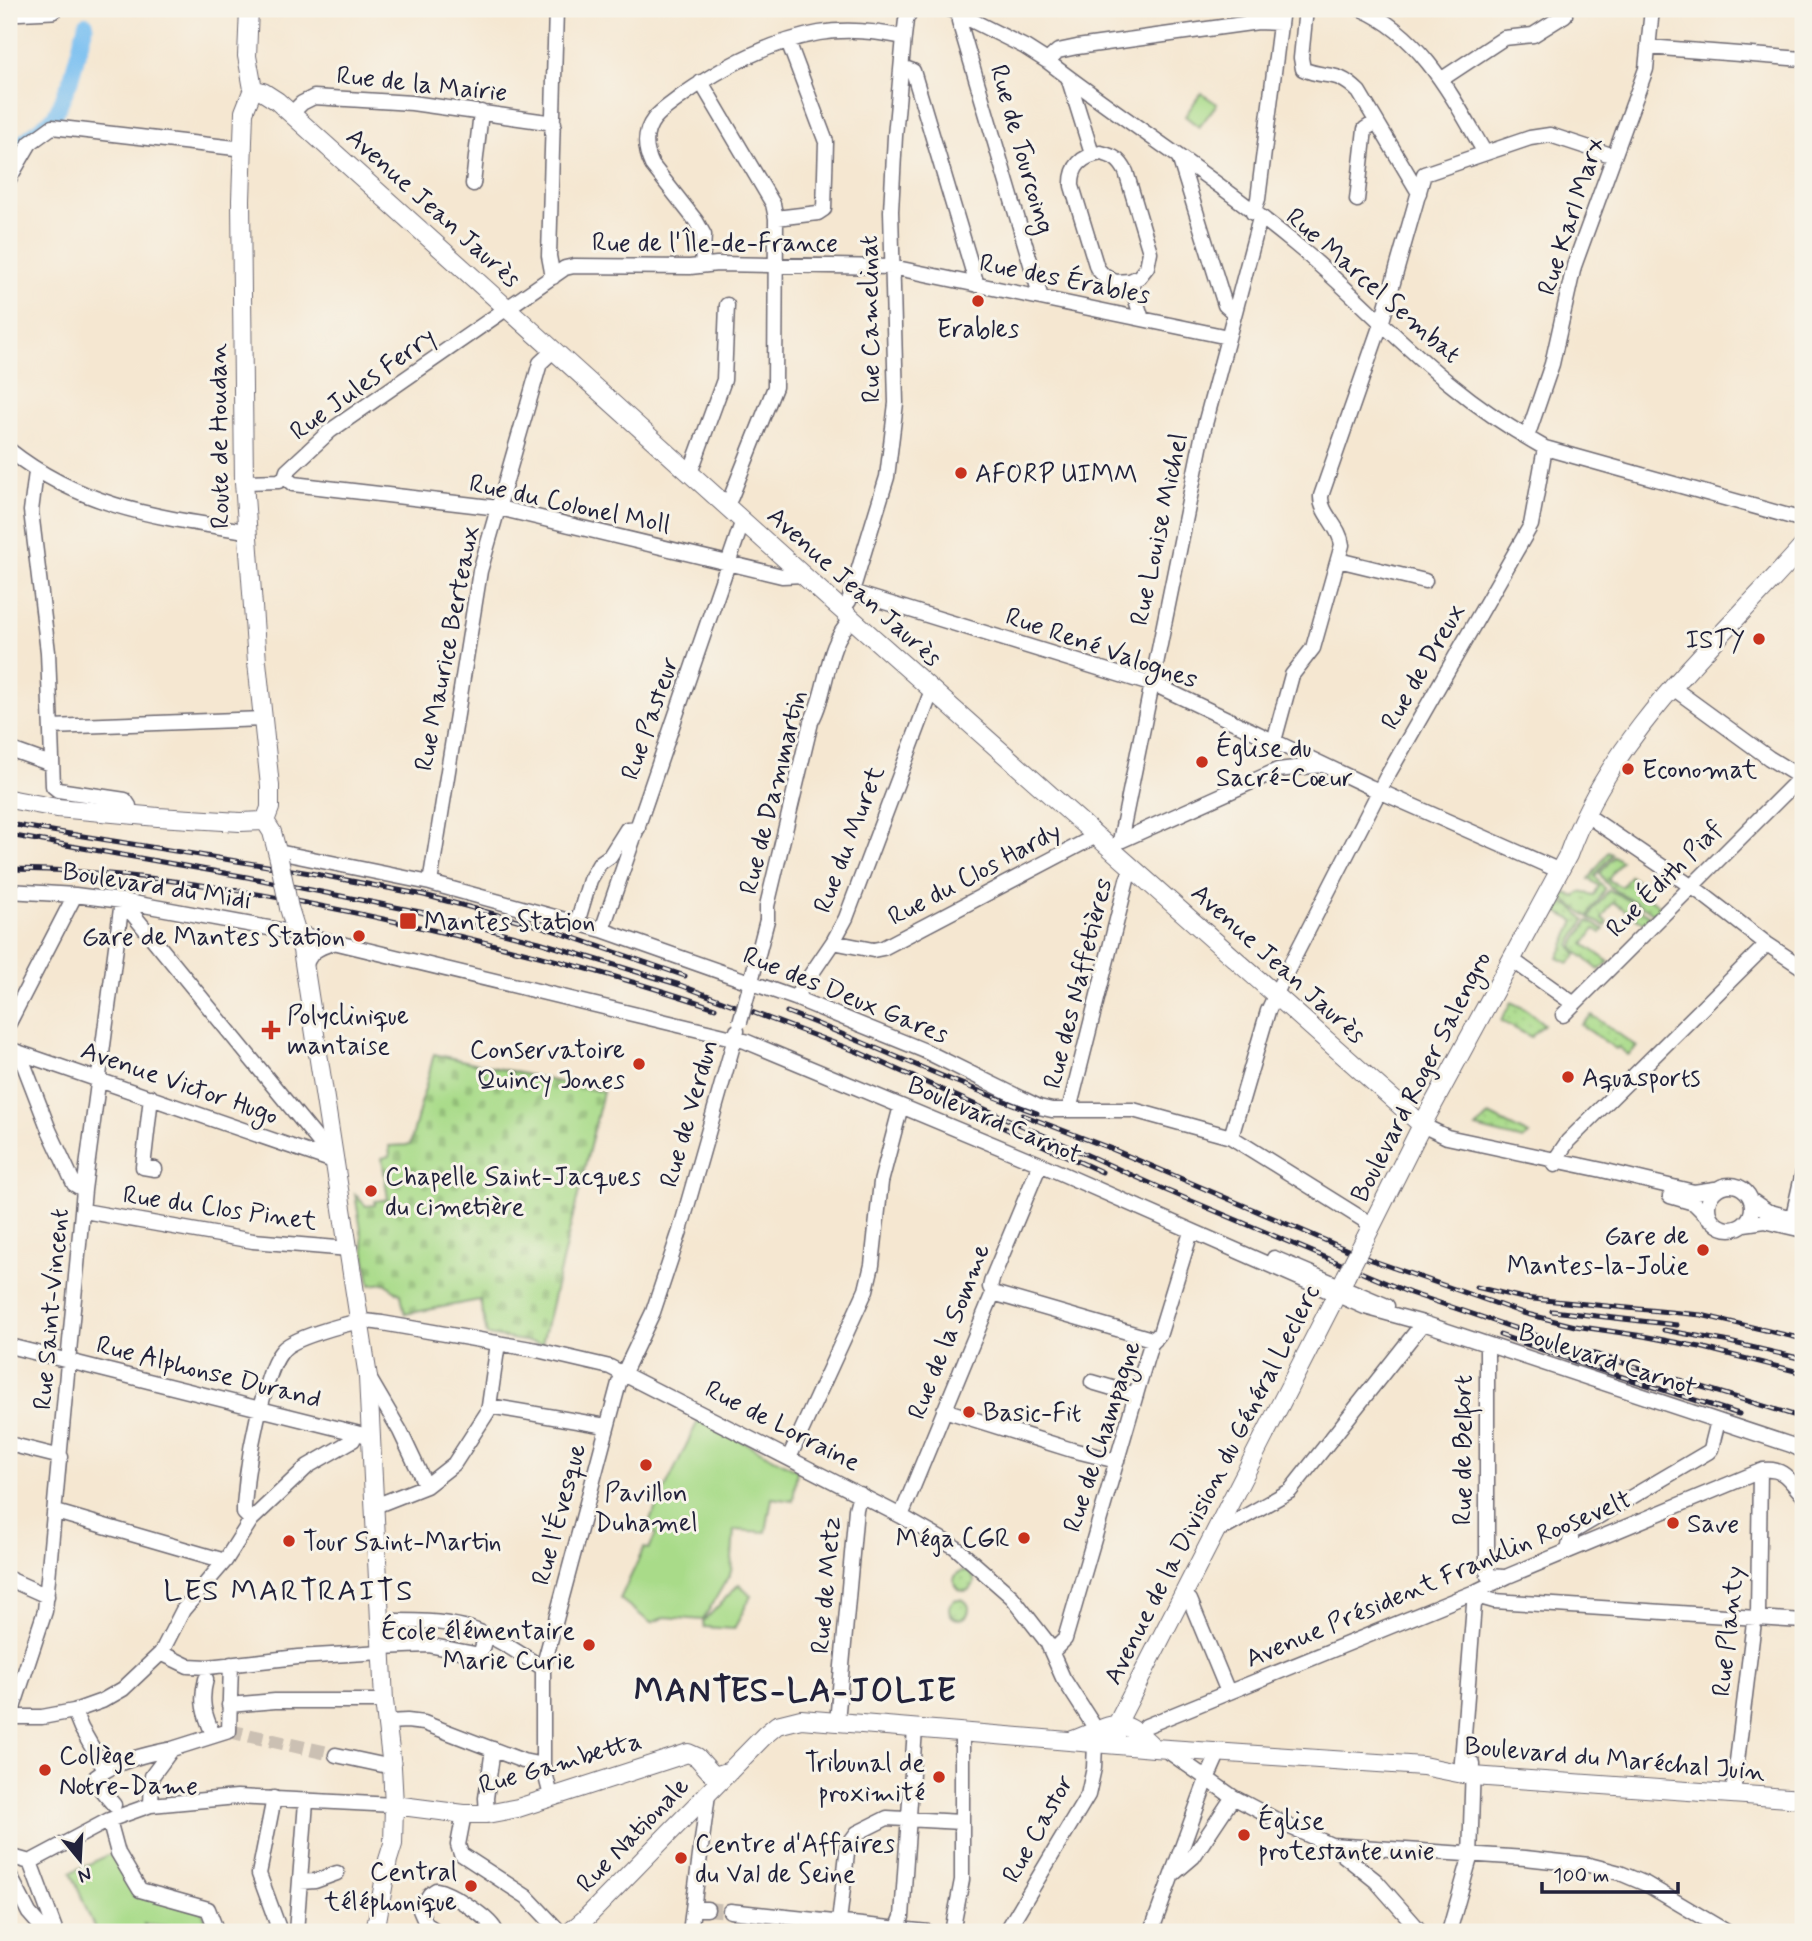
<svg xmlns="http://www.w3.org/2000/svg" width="1812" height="1941" font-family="Mynerve,sans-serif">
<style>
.grass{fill:url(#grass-dots);stroke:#667e62;stroke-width:2}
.cemetery{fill:url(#cemetery-stones);stroke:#667e62;stroke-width:2}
.park{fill:#a9db89;stroke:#667e62;stroke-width:2}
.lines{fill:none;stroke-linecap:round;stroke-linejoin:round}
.river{stroke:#7ac0f1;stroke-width:16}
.minor-tunnel{stroke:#cbc0b3;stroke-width:14;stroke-dasharray:14 7;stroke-linecap:butt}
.minor-casing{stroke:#6c6770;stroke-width:17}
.major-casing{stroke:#6c6770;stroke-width:20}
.highway-casing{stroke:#6c6770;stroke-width:22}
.minor{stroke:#fff;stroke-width:14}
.major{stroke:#fff;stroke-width:18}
.highway{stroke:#fff;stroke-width:19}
.rail-casing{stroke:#22223b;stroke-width:5}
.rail{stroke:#f7f3e8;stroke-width:2.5;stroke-dasharray:8;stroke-linecap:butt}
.minor-bridge-casing{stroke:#6c6770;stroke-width:17;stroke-linecap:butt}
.major-bridge-casing{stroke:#6c6770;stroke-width:20;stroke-linecap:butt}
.minor-bridge{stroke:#fff;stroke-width:14}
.major-bridge{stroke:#fff;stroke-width:18}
.poi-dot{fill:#c8321e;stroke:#f7f3e8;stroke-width:2.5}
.labels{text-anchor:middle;stroke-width:6;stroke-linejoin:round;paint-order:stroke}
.street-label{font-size:26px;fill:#22223b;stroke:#f7f3e8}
.poi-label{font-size:26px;fill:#22223b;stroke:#f7f3e8;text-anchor:start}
.quarter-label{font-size:30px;letter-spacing:2px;fill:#22223b;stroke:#f7f3e8}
.district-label{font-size:33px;font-weight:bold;letter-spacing:2px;fill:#22223b;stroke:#f7f3e8}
</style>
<defs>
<pattern id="grass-dots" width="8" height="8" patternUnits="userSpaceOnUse" patternTransform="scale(1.75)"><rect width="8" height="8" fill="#a9db89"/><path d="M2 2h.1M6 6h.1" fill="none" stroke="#91bc77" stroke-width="1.8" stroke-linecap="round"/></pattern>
<pattern id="cemetery-stones" width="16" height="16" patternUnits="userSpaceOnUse" patternTransform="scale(1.75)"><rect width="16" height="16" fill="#a9db89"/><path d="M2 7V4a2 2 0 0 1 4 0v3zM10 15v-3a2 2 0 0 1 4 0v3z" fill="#91bc77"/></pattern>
</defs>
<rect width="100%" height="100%" fill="#f7f3e8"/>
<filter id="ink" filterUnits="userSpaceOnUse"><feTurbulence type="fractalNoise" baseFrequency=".0143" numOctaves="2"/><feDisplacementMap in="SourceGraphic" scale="14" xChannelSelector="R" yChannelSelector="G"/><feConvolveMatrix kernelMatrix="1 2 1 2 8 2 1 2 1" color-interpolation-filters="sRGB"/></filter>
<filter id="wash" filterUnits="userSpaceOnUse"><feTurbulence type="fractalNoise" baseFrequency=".00686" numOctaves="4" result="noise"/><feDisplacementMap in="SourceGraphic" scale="28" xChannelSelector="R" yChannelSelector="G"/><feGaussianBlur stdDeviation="1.57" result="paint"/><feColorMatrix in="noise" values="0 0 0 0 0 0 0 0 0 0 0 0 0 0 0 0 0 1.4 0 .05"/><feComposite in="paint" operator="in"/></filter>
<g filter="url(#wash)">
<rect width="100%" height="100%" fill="#f5e7d1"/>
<path class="grass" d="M1608,852L1612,854L1595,876L1605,889C1600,900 1592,906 1589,917L1563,899L1566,893L1576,897L1580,892L1594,895L1599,886L1589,879Z
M1614,856L1621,861L1608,880L1622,887L1630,876L1638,882L1635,888L1663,908L1655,915C1638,899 1609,895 1600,873Z
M1609,890L1629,900L1652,918L1644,923L1613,902L1602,918L1608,922L1606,926L1590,919L1593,911Z
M1562,902L1572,907L1585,920L1570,945L1577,955L1569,963L1558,958L1575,921L1557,912Z
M1588,921L1604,929L1601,933L1595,929L1584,944L1609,962L1599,970L1576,951L1573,946Z
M1511,1002L1527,1010L1544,1024L1531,1037L1501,1021Z
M1592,1015L1637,1047L1628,1055L1618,1047L1616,1049L1581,1025Z
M1489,1115L1529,1135L1523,1140L1476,1128Z
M954 1581a10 10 0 1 1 20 0a10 10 0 1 1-20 0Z
M949 1609a10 10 0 1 1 20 0a10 10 0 1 1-20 0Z"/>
<path class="cemetery" d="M434,1054L603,1092L542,1344L487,1335L480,1300L405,1314L401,1295L385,1283L370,1285L355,1194L366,1206L375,1205V1201L388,1199L382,1158L390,1156L389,1146L410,1145Z"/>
<path class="park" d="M1201,93L1217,104L1199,127L1185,116Z
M699,1419L797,1470L793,1501L772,1498L766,1532L734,1530L731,1572L703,1620L665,1617L651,1623L620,1599L644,1548L649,1549L656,1534L646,1528Z
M739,1584L751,1596L734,1629L704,1627L703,1622Z
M115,1852L138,1895L202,1911L210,1931L144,1924L147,1932H96L71,1872Z"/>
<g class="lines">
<path class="river" d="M9,164L23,142L54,117L70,82L86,24"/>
</g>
</g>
<g filter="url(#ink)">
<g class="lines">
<path class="minor-tunnel" d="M229,1731L336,1755
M707,1909L730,1911"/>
<g class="minor-casing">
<path id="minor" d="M949,9L1025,47L1047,61C1129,124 1216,179 1295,244C1350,289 1397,342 1453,386C1481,409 1513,430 1545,448L1803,520
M1306,9L1301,58L1303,69C1327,80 1335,68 1359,92L1419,193
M1361,9C1422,35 1453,98 1485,153
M960,14L959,21L1041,298
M1648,47L1803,59
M1047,61L1058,51L1077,47L1258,22L1280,23
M902,67L913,71L977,285
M1068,77L1092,154
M1442,79L1504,38L1533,35L1565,15
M701,82L773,204L776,218L775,387L731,497L726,505
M291,114L302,103L314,97L412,103L554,123
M1101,153C1114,156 1120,160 1126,172L1150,252L1147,267L1139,277L1130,281L1115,282L1104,276L1097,268L1072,186C1071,166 1082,156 1101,153Z
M1179,157L1225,305L1234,313
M9,179L30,143L52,127L244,149
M473,184L481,112
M1357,200L1365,129L1376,122
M1253,213L1258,199L1282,9
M776,218L818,213L824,209L826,142L788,41
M702,265L704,235L696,221L652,165C645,150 643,133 654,119C661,110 673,103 683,95C724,66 769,42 819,33C848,28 875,31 904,37
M553,277L549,256L556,9
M1130,281L1142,319
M1527,437L1552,364L1574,266L1646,69L1652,9
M9,450C82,508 158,517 246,531
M36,472L31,511L48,652L53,786L58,790L125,800L129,806L128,813
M690,473L724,380L727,305
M285,477L293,484L499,508L782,576L804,575
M244,482L279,481L285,477L287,471L330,431L565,268L574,266L690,267L717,264L892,267L1228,337
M1338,560L1425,581
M852,592L1160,687L1370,787L1560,871
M842,610L849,601L887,477L896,403L891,211L895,136L904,37L906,20L911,9
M1673,688L1769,758L1803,779
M51,727L263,719
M1274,741L1292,675L1313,648L1342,545C1340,526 1320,514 1321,496L1382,321L1424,174L1530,138L1550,135L1614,156
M9,749L51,764
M1585,814L1701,893L1767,944L1803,968
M1120,841L1278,770L1321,765
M1111,850L1120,841L1204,428L1260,218
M278,852L430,883L602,930L795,998L923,1050L1039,1107L1052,1110H1133L1231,1137L1372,1225
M430,883L480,571L540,363L554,350
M9,891L75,895L122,901L296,933L745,1041L1040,1164L1365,1307L1423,1323L1791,1445L1803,1451
M122,901L334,1160
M577,923L590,880L600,863L610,856L627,829L638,828
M602,930L743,520
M833,942L873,950L883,948L1096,836
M1511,959L1574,1004
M304,970C309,952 316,948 333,943
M749,989L767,920V906L811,722C829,689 824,647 852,619
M795,998L833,942L846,918L932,690
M1563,1015L1801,777
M9,1023L75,895
M9,1049L336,1162
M24,1055L22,1060L49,1130L74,1184L84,1190
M151,1097L143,1167L155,1169
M1069,1110L1127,880L1132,868
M1422,1125L1447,1137L1602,1170L1694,1192L1715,1189
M1231,1137L1268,1011L1281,983L1386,778L1531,525L1545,448
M1555,1165L1557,1157L1568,1141L1767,944
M1708 1207a22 22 0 1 1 44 0a22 22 0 1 1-44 0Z
M1670,1196L1694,1203L1710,1219
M1751,1200L1767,1211L1788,1217
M84,1211L253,1241L349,1249
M1744,1224L1765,1221L1803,1230
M1791,1225L1803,1172
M1274,1258L1387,1306
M993,1293L1155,1340
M1487,1345V1568L1488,1576L1504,1577
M9,1346L364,1435
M369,1378L400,1431L426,1486
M1092,1382L1136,1395
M489,1406L498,1343
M944,1410L1072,1450L1117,1461
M9,1444L61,1457
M789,1458L866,1290L872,1265L881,1182L901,1106
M375,1506L426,1486L454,1464L487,1413L489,1406L606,1426
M56,1512L225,1561
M901,1516L993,1293L990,1287L992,1279L1040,1164
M251,1520L244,1513V1506C247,1464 253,1430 265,1390C269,1377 273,1362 282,1351C291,1338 345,1324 361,1321C367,1321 375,1322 382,1323L537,1350L610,1367L901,1516L955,1547L1012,1597L1047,1642L1063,1678L1092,1723L1094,1730
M1217,1529L1228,1526L1290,1491L1423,1323
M1568,1551L1572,1532L1708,1452L1711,1449L1718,1421
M9,1579L47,1596
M1477,1591L1480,1597L1494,1601L1803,1621
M1183,1595L1190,1600L1228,1692
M381,1621C409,1621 437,1620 464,1627C493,1634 518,1653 543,1668
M382,1647L428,1645L480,1655L486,1635
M1053,1651L1065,1639L1146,1360L1151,1344L1160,1333L1191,1232
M161,1653L188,1666L208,1667L298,1657L382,1652
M206,1679C200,1701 204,1714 213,1734
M229,1705L275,1701H384
M74,1711L81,1728L105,1770
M9,1717H42L74,1711L102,1701L123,1689L161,1653L183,1610L225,1561L251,1520L308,1466L353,1440L356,1433
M10,1717L45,1611L84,1190L122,901
M387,1722L407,1721L424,1723L523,1761L543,1765
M837,1722L856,1509L860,1494
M1132,1742L1146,1726L1477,1591L1508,1576L1763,1470C1785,1467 1790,1482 1803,1495
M1165,1749L1233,1797L1288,1826L1331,1845L1376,1881L1421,1932
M336,1755L392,1767
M1461,1774L1474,1604L1480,1597
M1733,1794L1754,1622L1758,1614L1760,1471
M551,1796L543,1765V1668L619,1383L653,1312L680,1231L737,1031
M114,1805L97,1785L96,1777C116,1761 147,1754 172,1749
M151,1805L152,1776L172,1749L229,1731L231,1664
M464,1814L458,1845L461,1854L527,1897L560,1932
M487,1814L486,1798L493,1749
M109,1820L118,1853L140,1890L208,1909L217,1932
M1331,1845L1525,1858L1589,1865L1620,1873L1646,1884L1727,1932
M9,1856L30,1862
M30,1862L109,1820L151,1805L237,1797L394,1805
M30,1862L56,1932
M9,1874L29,1913L43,1929L51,1922
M1172,1875L1193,1857L1233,1797
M300,1882L315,1881L337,1873
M693,1909H707
M730,1911L928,1932
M839,1922L848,1845L857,1833L887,1818L961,1822
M270,1932L278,1926L259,1874L274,1798
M296,1932L306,1802
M438,1932L426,1924L420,1910L430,1894L436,1890C450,1892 492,1919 496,1932
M690,1932L708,1794
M896,1932L902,1917L915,1729
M952,1932L962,1880V1733
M1006,1932L1088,1795L1094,1768L1095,1743
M1151,1932L1207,1779L1219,1752
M1449,1932L1470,1858L1473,1764"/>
</g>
<g class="major-casing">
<path id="major" d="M249,9L247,56L253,89L244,112L241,200L244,482L257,662L270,786V808L265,821
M253,89L263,92L277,101L834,603L1422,1125
M9,799L57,808L158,817L240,822L265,821
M265,821L272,832L279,859
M289,908L302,950L368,1377L384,1701L392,1767L394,1805L393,1844L388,1860L375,1932
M1365,1239L1422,1125L1568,855C1613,730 1718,643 1803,546
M1073,1740C1114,1725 1119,1712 1154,1748
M1119,1745L1115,1735L1116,1726L1346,1276
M394,1805L464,1814H487L518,1808L688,1753L697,1757L714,1776L730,1771
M570,1932L585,1919L765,1735L777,1725L801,1719L1154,1748L1423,1766L1473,1776L1803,1799"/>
</g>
<g class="highway-casing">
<path id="highway" d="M9,11L52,9"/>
</g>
<use href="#minor" class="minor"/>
<use href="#major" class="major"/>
<use href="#highway" class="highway"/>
<g class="rail-casing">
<path id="rail" d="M9,824L310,873L424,895L543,927L685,976
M9,835L247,877L420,912L539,942L680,985L858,1052L1163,1189L1410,1293L1565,1345L1803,1418
M9,869C141,870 269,894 397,922C505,946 611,973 715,1008
M787,1012C871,1044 952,1083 1037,1113
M933,1096L1102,1172
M1023,1115L1112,1149L1371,1260L1523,1313L1575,1326L1643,1336L1700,1347L1803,1373
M1476,1287L1523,1298L1701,1315L1803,1339
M1552,1311L1677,1325
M1664,1330L1725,1341L1803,1359
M1500,1335L1585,1365L1739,1414"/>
</g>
<use href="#rail" class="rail"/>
<g class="minor-bridge-casing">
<path id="minor-bridge" d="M740,1022L748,993"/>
</g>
<g class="major-bridge-casing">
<path id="major-bridge" d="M279,859L289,908
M1346,1276L1365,1239"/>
</g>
<use href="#minor-bridge" class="minor-bridge"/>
<use href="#major-bridge" class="major-bridge"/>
</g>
</g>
<g class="poi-dot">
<circle cx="978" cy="301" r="7"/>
<circle cx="961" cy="473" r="7"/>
<circle cx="1759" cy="639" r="7"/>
<circle cx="1202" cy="762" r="7"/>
<circle cx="1628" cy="769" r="7"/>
<rect x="399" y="912" width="18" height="18" rx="3.5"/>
<circle cx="359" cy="936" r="7"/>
<path d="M267.5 1019.5h7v7h7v7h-7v7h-7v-7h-7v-7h7z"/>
<circle cx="639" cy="1064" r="7"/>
<circle cx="1568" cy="1077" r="7"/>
<circle cx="371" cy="1191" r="7"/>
<circle cx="1703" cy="1250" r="7"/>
<circle cx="969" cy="1412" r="7"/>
<circle cx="646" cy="1465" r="7"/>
<circle cx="1673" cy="1523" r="7"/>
<circle cx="1024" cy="1538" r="7"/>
<circle cx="289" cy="1541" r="7"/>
<circle cx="589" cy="1645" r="7"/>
<circle cx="45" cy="1770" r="7"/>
<circle cx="939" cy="1777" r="7"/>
<circle cx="1244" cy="1835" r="7"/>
<circle cx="681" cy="1858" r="7"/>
<circle cx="471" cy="1886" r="7"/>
</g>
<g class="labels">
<g class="street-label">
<text transform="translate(422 83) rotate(6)" y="9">Rue de la Mairie</text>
<text transform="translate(1023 149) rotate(74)" y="9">Rue de Tourcoing</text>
<text transform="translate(434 207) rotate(42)" y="9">Avenue Jean Jaurès</text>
<text transform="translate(1570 216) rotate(-72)" y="9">Rue Karl Marx</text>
<text x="715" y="251">Rue de l'Île-de-France</text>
<text transform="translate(1065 278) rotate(11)" y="9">Rue des Érables</text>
<text transform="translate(1374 285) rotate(41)" y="9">Rue Marcel Sembat</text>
<text transform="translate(869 319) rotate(-91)" y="9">Rue Camelinat</text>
<text transform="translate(362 383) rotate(-36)" y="9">Rue Jules Ferry</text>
<text transform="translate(218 436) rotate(-91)" y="9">Route de Houdan</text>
<text transform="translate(570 503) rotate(12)" y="9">Rue du Colonel Moll</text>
<text transform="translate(1158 529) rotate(-78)" y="9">Rue Louise Michel</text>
<text transform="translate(855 586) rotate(42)" y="9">Avenue Jean Jaurès</text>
<text transform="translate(1102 647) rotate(19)" y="9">Rue René Valognes</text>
<text transform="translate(446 648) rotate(-79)" y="9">Rue Maurice Berteaux</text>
<text transform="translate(1422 666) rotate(-60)" y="9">Rue de Dreux</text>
<text transform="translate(649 718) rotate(-71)" y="9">Rue Pasteur</text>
<text transform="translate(772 792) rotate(-76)" y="9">Rue de Dammartin</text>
<text transform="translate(848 839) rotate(-69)" y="9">Rue du Muret</text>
<text transform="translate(974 873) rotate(-28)" y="9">Rue du Clos Hardy</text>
<text transform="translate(1664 878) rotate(-45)" y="9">Rue Édith Piaf</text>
<text transform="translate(157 885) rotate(9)" y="9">Boulevard du Midi</text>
<text transform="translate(1279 963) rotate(42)" y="9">Avenue Jean Jaurès</text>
<text transform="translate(1077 983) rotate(-76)" y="9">Rue des Naffetières</text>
<text transform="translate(846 994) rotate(22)" y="9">Rue des Deux Gares</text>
<text transform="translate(1420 1076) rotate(-63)" y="9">Boulevard Roger Salengro</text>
<text transform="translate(180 1082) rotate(19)" y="9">Avenue Victor Hugo</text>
<text transform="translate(688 1113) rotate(-74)" y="9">Rue de Verdun</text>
<text transform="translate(995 1119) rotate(23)" y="9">Boulevard Carnot</text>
<text transform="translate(220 1207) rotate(8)" y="9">Rue du Clos Pinet</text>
<text transform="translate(50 1309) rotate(-85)" y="9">Rue Saint-Vincent</text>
<text transform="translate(948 1331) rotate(-69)" y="9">Rue de la Somme</text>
<text transform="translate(1608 1359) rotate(18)" y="9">Boulevard Carnot</text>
<text transform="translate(209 1371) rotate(14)" y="9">Rue Alphonse Durand</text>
<text transform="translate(783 1425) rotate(27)" y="9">Rue de Lorraine</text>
<text transform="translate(1101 1436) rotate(-72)" y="9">Rue de Champagne</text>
<text transform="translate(1462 1450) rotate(-90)" y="9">Rue de Belfort</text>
<text transform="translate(1211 1484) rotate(-63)" y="9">Avenue de la Division du Général Leclerc</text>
<text transform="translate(558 1514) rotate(-75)" y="9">Rue l'Évesque</text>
<text transform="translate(1438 1578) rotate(-23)" y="9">Avenue Président Franklin Roosevelt</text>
<text transform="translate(825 1585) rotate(-85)" y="9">Rue de Metz</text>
<text transform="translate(1727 1631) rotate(-84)" y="9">Rue Planty</text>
<text transform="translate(1615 1758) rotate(5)" y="9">Boulevard du Maréchal Juin</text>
<text transform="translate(560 1762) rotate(-16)" y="9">Rue Gambetta</text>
<text transform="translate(1037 1828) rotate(-61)" y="9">Rue Castor</text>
<text transform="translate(632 1834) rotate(-46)" y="9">Rue Nationale</text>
</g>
<g class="poi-label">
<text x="978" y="337" text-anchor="middle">Erables</text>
<text x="975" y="482">AFORP UIMM</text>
<text x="1745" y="648" text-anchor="end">ISTY</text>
<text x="1216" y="756">Église du<tspan x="1216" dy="30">Sacré-Cœur</tspan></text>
<text x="1642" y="778">Economat</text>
<text x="424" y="930">Mantes Station</text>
<text x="345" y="945" text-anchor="end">Gare de Mantes Station</text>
<text x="287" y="1024">Polyclinique<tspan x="287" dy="30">mantaise</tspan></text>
<text x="625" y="1058" text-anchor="end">Conservatoire<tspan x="625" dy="30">Quincy Jones</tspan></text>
<text x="1582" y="1086">Aquasports</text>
<text x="385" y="1185">Chapelle Saint-Jacques<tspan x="385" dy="30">du cimetière</tspan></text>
<text x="1689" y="1244" text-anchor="end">Gare de<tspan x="1689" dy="30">Mantes-la-Jolie</tspan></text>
<text x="983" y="1421">Basic-Fit</text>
<text x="646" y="1501" text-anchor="middle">Pavillon<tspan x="646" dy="30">Duhamel</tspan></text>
<text x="1687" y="1532">Save</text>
<text x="1010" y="1547" text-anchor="end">Méga CGR</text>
<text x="303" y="1550">Tour Saint-Martin</text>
<text x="575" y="1639" text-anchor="end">École élémentaire<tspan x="575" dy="30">Marie Curie</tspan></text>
<text x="59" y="1764">Collège<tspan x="59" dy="30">Notre-Dame</tspan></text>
<text x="925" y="1771" text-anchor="end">Tribunal de<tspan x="925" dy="30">proximité</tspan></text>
<text x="1258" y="1829">Église<tspan x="1258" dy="30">protestante unie</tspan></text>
<text x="695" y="1852">Centre d'Affaires<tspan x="695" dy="30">du Val de Seine</tspan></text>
<text x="457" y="1880" text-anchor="end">Central<tspan x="457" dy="30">téléphonique</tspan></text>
</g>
<g class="quarter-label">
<text x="289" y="1600">LES MARTRAITS</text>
</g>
<g class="district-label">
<text x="796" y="1701">MANTES-LA-JOLIE</text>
</g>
</g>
<rect width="1812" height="1941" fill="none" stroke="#f7f3e8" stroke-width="35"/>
<g transform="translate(80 1860) rotate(162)" stroke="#f7f3e8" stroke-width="5" paint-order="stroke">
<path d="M0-5L12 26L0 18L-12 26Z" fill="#22223b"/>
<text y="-10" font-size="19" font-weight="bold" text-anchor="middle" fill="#22223b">N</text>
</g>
<path d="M1542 1882v10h136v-10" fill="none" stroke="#22223b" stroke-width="3.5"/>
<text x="1553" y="1882" font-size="21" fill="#22223b" stroke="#f7f3e8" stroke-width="5" paint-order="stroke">100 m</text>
</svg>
